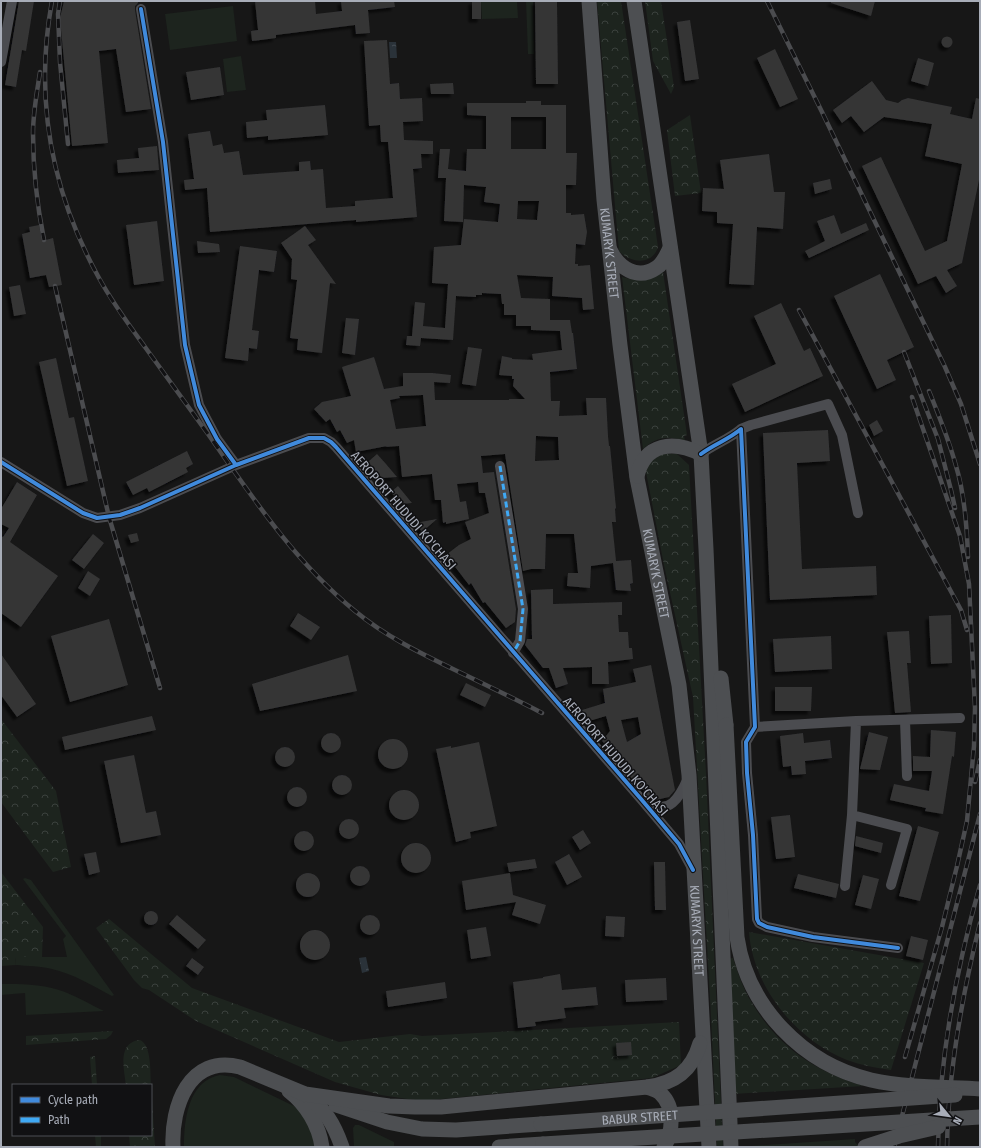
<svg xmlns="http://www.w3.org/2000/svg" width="981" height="1148" font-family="'Fira Sans Condensed',sans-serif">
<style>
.green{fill:#1d241e}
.forest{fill:url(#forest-crowns)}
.water{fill:url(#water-ripples)}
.building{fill:#353536;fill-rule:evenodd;filter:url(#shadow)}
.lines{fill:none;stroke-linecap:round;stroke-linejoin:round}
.minor{stroke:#4b4c50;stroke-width:10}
.primary{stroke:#4d4f52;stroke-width:15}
.rail-casing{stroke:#4b4c4f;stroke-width:4.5}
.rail{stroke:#111113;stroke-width:3;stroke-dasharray:9;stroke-linecap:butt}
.primary-bridge{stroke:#4d4f52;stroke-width:15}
.quiet{stroke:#3fa9f5;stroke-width:3;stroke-dasharray:6 3;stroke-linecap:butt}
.cycleway-casing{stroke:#111113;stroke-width:6}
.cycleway{stroke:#408adc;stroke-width:4}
.labels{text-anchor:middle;stroke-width:3;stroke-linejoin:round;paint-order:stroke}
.street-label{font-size:13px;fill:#a8adb8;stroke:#111113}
</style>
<defs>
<pattern id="forest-crowns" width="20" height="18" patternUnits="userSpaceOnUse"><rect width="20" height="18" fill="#1d241e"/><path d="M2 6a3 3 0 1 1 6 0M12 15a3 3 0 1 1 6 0" fill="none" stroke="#3b413d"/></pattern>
<pattern id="water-ripples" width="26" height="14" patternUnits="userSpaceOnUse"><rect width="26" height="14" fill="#2a3239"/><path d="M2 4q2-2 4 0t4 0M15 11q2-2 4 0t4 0" fill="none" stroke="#464d54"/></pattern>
<filter id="shadow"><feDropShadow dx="-3.5" dy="3.5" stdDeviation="1" flood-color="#0009"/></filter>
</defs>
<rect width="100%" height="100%" fill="#171717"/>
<path class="green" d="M481,1H517L518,18L482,19Z
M526,1H533L534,54H528Z
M233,6L237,41L170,50L165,14Z
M241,56L246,90L227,92L223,59Z
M25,878L31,880L114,995L112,996C93,986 74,974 52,969C40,966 28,966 15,965L16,957H67L63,939L66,936L23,879Z
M1,984C21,984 40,984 59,990C75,995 89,1004 104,1011L26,1015L25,993L1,995Z
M220,1075L234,1077L296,1107L307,1118L316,1147H184C184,1120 188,1081 220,1075Z
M355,1125H359L394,1142V1146L392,1147H354L353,1128Z
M855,1139V1142L860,1147H736Z"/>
<path class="forest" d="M597,1H621L658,247C652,266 630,263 619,251Z
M645,1H661L674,87L671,94L653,61Z
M690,115L701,193L675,196L667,130Z
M663,272L687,435L684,436L685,441C668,435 656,437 643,449L622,277C642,282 645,280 663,272Z
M663,453L677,454L689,465L706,774L723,1147H717L711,1016L693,697L664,565L646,472L649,463Z
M1,719L56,791L71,867L53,872L1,802Z
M1,872L43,927L42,957H16L15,965L1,966Z
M109,919L192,988L339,1042L410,1034L422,1036L679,1022L681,1065L652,1078L421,1101L381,1095L335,1082L196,1021L149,990L142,988L134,980L96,928Z
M749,932L924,963L891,1070C876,1068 861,1065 847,1060C796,1040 753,987 749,932Z
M733,958C738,973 743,989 752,1003C778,1047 815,1071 863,1086L733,1094L727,959Z
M113,1031L111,1035L106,1039L26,1045V1036Z
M140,1040C152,1045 150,1074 151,1085H126C124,1070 117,1042 140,1040Z
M95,1056L97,1085H92L90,1057Z
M151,1085L155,1147H130L129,1135H151Z
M95,1135H101V1147H96Z"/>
<path class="water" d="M389,42H396L397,58H390Z
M366,957L369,971L362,973L359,958Z"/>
<path class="building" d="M19,1H34L26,51L22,50L16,87L5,85Z
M64,1H138V3L135,6V10L151,109L126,112L116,49L99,51L108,143L72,146L60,18Z
M255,1H315L316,14L342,11L341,1H394L395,7L368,10L370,33L356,34L355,25L276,35V38L252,41L251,31L258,30Z
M472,1H481V19H472Z
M535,1H557L558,84H536Z
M831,1H875L871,16L831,3Z
M690,20L699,79L685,81L677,22Z
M941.5 42a5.5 5.5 0 1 1 11 0a5.5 5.5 0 1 1-11 0Z
M387,40L390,84L399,83L400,99L422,98L423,121L403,122L404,140L433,141V154H421L422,168L413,169L417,217L356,222V220L210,232L207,188L185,190L184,180L194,179L188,134L210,131L213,146L222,144L224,153L239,151L243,175L299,171V162L310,161L311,170L323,169L326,208L355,206V201L393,198L388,142H381L380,125L369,126L364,41Z
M775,49L798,99L780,107L757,58Z
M918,58L934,63L928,86L911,81Z
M220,67L224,95L191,100L186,72Z
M872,81L886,100L898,103L902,100L908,98L932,103L952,107L950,114L972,119L976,98L980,99V175L962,263L947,270L957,286L946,293L936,276L918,284L862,166L881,157L925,251L947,241L962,164L925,156L932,124L884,117L864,132L851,116L842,123L833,110Z
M453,83L454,94H431L430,84Z
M526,101H541V105H566V153H577L576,185H566V213H571V215L584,214L587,232L585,245L576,244L575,264H578V266L590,265L594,309L583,310L582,298L552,296L553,277L517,275L521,298L550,299V320H570L572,333H573L577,369L550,372L551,401H560L559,416L587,415L586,398H606L608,436L609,446H610L616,508L615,509L616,522H612L616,561L631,560L633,583L630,584L631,591L616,590L613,563L591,566L590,588L567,586L568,573H578L574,534H546L545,569H531L523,571L505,454L481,456L483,473L494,472L516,609L515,622L506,628L485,602L483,603L471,583L469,585L446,555L459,545L471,539L465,522L489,513L485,493H479L478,482L457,484L460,502L466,501L469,519L446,524V522L443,523L441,500H435L432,474L402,477L399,446L385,447L387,446L356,452L354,440L347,443L340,430L337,432L330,419L326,422L314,409L322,402L351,396L342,367L374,357L384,389L403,386V373H432L451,375L450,383L434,382L435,400H509V399H525L513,386L514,379H512V376L499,375L502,356L512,358V359L533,360L532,354L562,350L560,331L531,330V326H516V315H504V304H502L501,294L482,293V295H476V297L456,296L453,340L421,338L420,346L406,345L407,336H412L415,302L425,303L423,326L445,328L448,284L432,283L434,247L461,245L464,219L498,222L500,204L484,202L486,187L464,185L463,222L444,221L446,178H438L440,149H450L448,169L466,171L467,149H486V116L467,115V103H526ZM511,117H546V149H511ZM518,201H539L537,220L517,219ZM423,395L426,426L396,429L390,400L400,398L399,396ZM536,436L558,437L559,460L535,461Z
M325,105L328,135L268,140V136L247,138L246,122L267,120L266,110Z
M157,146L159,170L118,173L117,160L139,158L138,148Z
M769,154L774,192H785L783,229L757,227L754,285L729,284L733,224L717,223V212L702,211L703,188L724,189L720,160Z
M830,179L832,189L815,194L813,183Z
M834,215L841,234L866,223L869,230L809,258L805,251L825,241L817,221Z
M157,221L164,281L134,285L126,225Z
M39,225L42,241L53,238L62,285L49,287L46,275L30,278L22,234L30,232L29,227Z
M305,226L316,240L308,245L336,284L330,283L322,353L297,350L298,339L290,338L297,280L291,279L292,259L281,243Z
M197,241L219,244L220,252L198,253Z
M240,246L277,251L274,272L259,270L252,330L259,331L257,349L249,348L248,361L225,358Z
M880,274L914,347L887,360L896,380L877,389L834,296Z
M20,285L26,314L14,316L9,287Z
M781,303L804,351L810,348L823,376L745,412L732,384L776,364L754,316Z
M346,318L359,319L355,355L342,353Z
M468,347L482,349L476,386L462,384Z
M56,358L69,418L74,417L88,481L67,486L39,362Z
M877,420L883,431L874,436L869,425Z
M828,430L830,461L797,463L802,569L876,566L877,595L770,600L763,433Z
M187,451L193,464L186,468L188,472L149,492L147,488L133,495L126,482Z
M377,454L386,464L397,477L382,478L368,462Z
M17,482L37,495L10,542L58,576L21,627L1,613V536L3,537L9,528L1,524V509Z
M398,486L412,503L401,504L391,492Z
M437,519L422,532L415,523Z
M137,533L139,541L131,543L128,535Z
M93,534L104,543L84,569L72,560Z
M88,571L100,579L90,596L78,588Z
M553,589V604L622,602V615H618L619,632H628L629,648H632L633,659L608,662L609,684H592V667L563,668L568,684L556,688L549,668H543L525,645L527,639H532L531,590Z
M298,613L320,627L311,640L290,626Z
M951,615L952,663L931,664L929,616Z
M109,619L128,685L70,702L51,636Z
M909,631L911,663H907L911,712L895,713L887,632Z
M831,636L832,669L775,672L773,639Z
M1,654L36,704L17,717L1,695Z
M348,655L357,691L260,711L252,684Z
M651,665L675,790L669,797L656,800L647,796L644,790H642L614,758L616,755L602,741L610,731L606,716L586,722L582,710L605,703L603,689L636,682L633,669ZM638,717L641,734L627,742L621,720Z
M466,683L491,695L485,707L460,695Z
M775,687H812L811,711H775Z
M152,716L156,730L65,750L62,737Z
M931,730L956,732L954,757L952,756L943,814L925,811L926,808L890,800L894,784L929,791L932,771H913V756L930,757Z
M869,732L888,737L880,770L860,769Z
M803,733L804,743L830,740L832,758L805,761L806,774L792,775L791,766L783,767L780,736Z
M321 743a10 10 0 1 1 20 0a10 10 0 1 1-20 0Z
M378 754a15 15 0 1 1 30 0a15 15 0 1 1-30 0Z
M479,742L497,826L470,832L471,838L456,842L436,749L451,746V748Z
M275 757a10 10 0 1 1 20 0a10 10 0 1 1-20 0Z
M134,755L146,813L156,811L161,835L121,843L104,761Z
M332 785a10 10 0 1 1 20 0a10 10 0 1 1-20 0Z
M287 797a10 10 0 1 1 20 0a10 10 0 1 1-20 0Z
M389 805a15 15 0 1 1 30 0a15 15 0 1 1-30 0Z
M790,815L795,857L776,859L771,817Z
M339 829a10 10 0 1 1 20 0a10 10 0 1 1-20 0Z
M918,826L939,832L920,901L899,896Z
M583,830L591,843L580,850L572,837Z
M294 841a10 10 0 1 1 20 0a10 10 0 1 1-20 0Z
M856,836L883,843L881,853L855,846Z
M401 858a15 15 0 1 1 30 0a15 15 0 1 1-30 0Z
M96,852L100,872L89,875L84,854Z
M569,854L582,877L567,885L555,862Z
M535,859L537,868L509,872L507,863Z
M654,862H665L666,910H655Z
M350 876a10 10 0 1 1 20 0a10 10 0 1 1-20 0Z
M296 885a12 12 0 1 1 24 0a12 12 0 1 1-24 0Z
M510,873L513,895L546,905L540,924L512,915L516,902L466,910L462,881Z
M798,874L839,884L836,898L794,888Z
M863,875L879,879L871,909L855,905Z
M144 918a7 7 0 1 1 14 0a7 7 0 1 1-14 0Z
M177,915L206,940L198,949L169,924Z
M360 925a10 10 0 1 1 20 0a10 10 0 1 1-20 0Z
M606,916L625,917L624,937L605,936Z
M486,927L491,956L471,959L467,930Z
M300 945a15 15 0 1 1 30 0a15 15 0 1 1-30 0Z
M911,936L928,940L923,960L906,956Z
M192,958L204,967L198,975L186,966Z
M560,974L562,990L596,987L598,1005L564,1008L566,1018L535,1022L536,1026L518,1028L513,982L543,978V977Z
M666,978L667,1000L626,1002L625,980Z
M445,982L447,998L388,1007L386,991Z
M631,1042L632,1055L617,1056L616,1043Z"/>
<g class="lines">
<path class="minor" d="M141,9L163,142L185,345L199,405L217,439L236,465
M1,62L12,1
M741,429L751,425L828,404L842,435L858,513
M701,454C714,444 728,440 741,429L755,727L746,742L747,773L753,835L757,919L759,923L767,927L813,937L898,948
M1,462L83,513L97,518L120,515L140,508L236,465L309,438H324L331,442L336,447L641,799L679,844L692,868
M500,466L523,609L520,641L513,653
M905,720L907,776
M856,721L852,815L907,829L891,885
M755,727L856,721L960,718
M646,802C669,817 680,797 688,778
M845,886L852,815"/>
<g class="primary">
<path id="s1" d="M589,1L604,200L620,345L637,478L679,685L689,775L709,1147"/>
<path d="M634,1L701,454L706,549L731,1147"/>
<path d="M610,250C618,267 637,281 656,268C663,264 666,256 670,248"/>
<path d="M637,476C645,443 673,440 701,454"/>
<path d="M721,678L726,725"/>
<path d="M647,1087C652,1089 658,1090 661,1094C675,1107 673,1132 664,1147"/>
<path d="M289,1091C306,1104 319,1125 322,1147"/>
<path d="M305,1094C325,1109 334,1124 342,1147"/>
<path d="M336,1105L387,1122L422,1129L456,1130L541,1124"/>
<path d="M173,1147C171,1107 189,1054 240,1067L305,1094L389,1106L415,1107H441L647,1087C675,1083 692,1071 700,1043"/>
<path d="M499,1147L543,1144"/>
</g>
<g class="rail-casing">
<path id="rail" d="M52,1C34,99 51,191 99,278C112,302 129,325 145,347C166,376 187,405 208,434C252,497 295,562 355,611C385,636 420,653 455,670C484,684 513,698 542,713
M60,1L58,14L60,62L68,144
M767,1L822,112L945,367L961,404L980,464
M40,72C37,92 33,113 33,133C33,169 37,205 44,240
M55,286L109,517L160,688
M799,310L961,610L967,630
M904,352L938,439L951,490L955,508
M929,391C939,416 949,440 956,466C965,495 967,527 968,557
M975,782L980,760
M905,1057L942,927L957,866L967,821L974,746L975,708L969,584L960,536L912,397
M894,1147L980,814
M938,1147C939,1059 956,970 980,885
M947,1147C948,1071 962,996 980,923"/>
</g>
<use href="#rail" class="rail"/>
<g class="primary-bridge">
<path d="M726,725L737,937C747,1007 803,1064 871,1080C906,1088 944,1087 980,1089"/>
<path id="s2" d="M541,1124L955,1095"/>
<path d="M543,1144L980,1117"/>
<path d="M865,1147L899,1136L938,1127"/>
</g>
<path class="quiet" d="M500,466L523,609L520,641L513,653"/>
<g class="cycleway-casing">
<path id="cycleway" d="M141,9L163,142L185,345L199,405L217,439L236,465
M701,454C714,444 728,440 741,429L755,727L746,742L747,773L753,835L757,919L759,923L767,927L813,937L898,948
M1,462L83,513L97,518L120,515L140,508L236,465L309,438H324L331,442L336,447L641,799L679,844L693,870"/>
</g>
<use href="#cycleway" class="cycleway"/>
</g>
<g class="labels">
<g class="street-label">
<text dy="5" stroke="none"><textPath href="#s1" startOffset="253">KUMARYK STREET</textPath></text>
<text transform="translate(404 510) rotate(49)" y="5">AEROPORT HUDUDI KO'CHASI</text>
<text dy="5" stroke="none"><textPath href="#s1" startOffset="577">KUMARYK STREET</textPath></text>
<text transform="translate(616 756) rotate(49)" y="5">AEROPORT HUDUDI KO'CHASI</text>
<text dy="5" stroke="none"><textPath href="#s1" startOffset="937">KUMARYK STREET</textPath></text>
<text dy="5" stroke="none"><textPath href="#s2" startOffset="99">BABUR STREET</textPath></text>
</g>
</g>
<rect width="981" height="1148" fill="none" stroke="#a8adb8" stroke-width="4"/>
<rect x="12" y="1084" width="140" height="52" fill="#111113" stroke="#4d4f55"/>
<rect x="20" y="1097" width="20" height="6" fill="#408adc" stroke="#4d4f55"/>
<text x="48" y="1104" font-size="12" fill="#a8adb8">Cycle path</text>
<rect x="20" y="1117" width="20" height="6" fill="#3fa9f5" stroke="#4d4f55"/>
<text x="48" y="1124" font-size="12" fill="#a8adb8">Path</text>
<g transform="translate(949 1116) rotate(119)" stroke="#111113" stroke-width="3" paint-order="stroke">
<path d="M0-3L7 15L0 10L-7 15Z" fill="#a8adb8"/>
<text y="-6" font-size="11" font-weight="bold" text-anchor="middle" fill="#a8adb8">N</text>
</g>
</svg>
